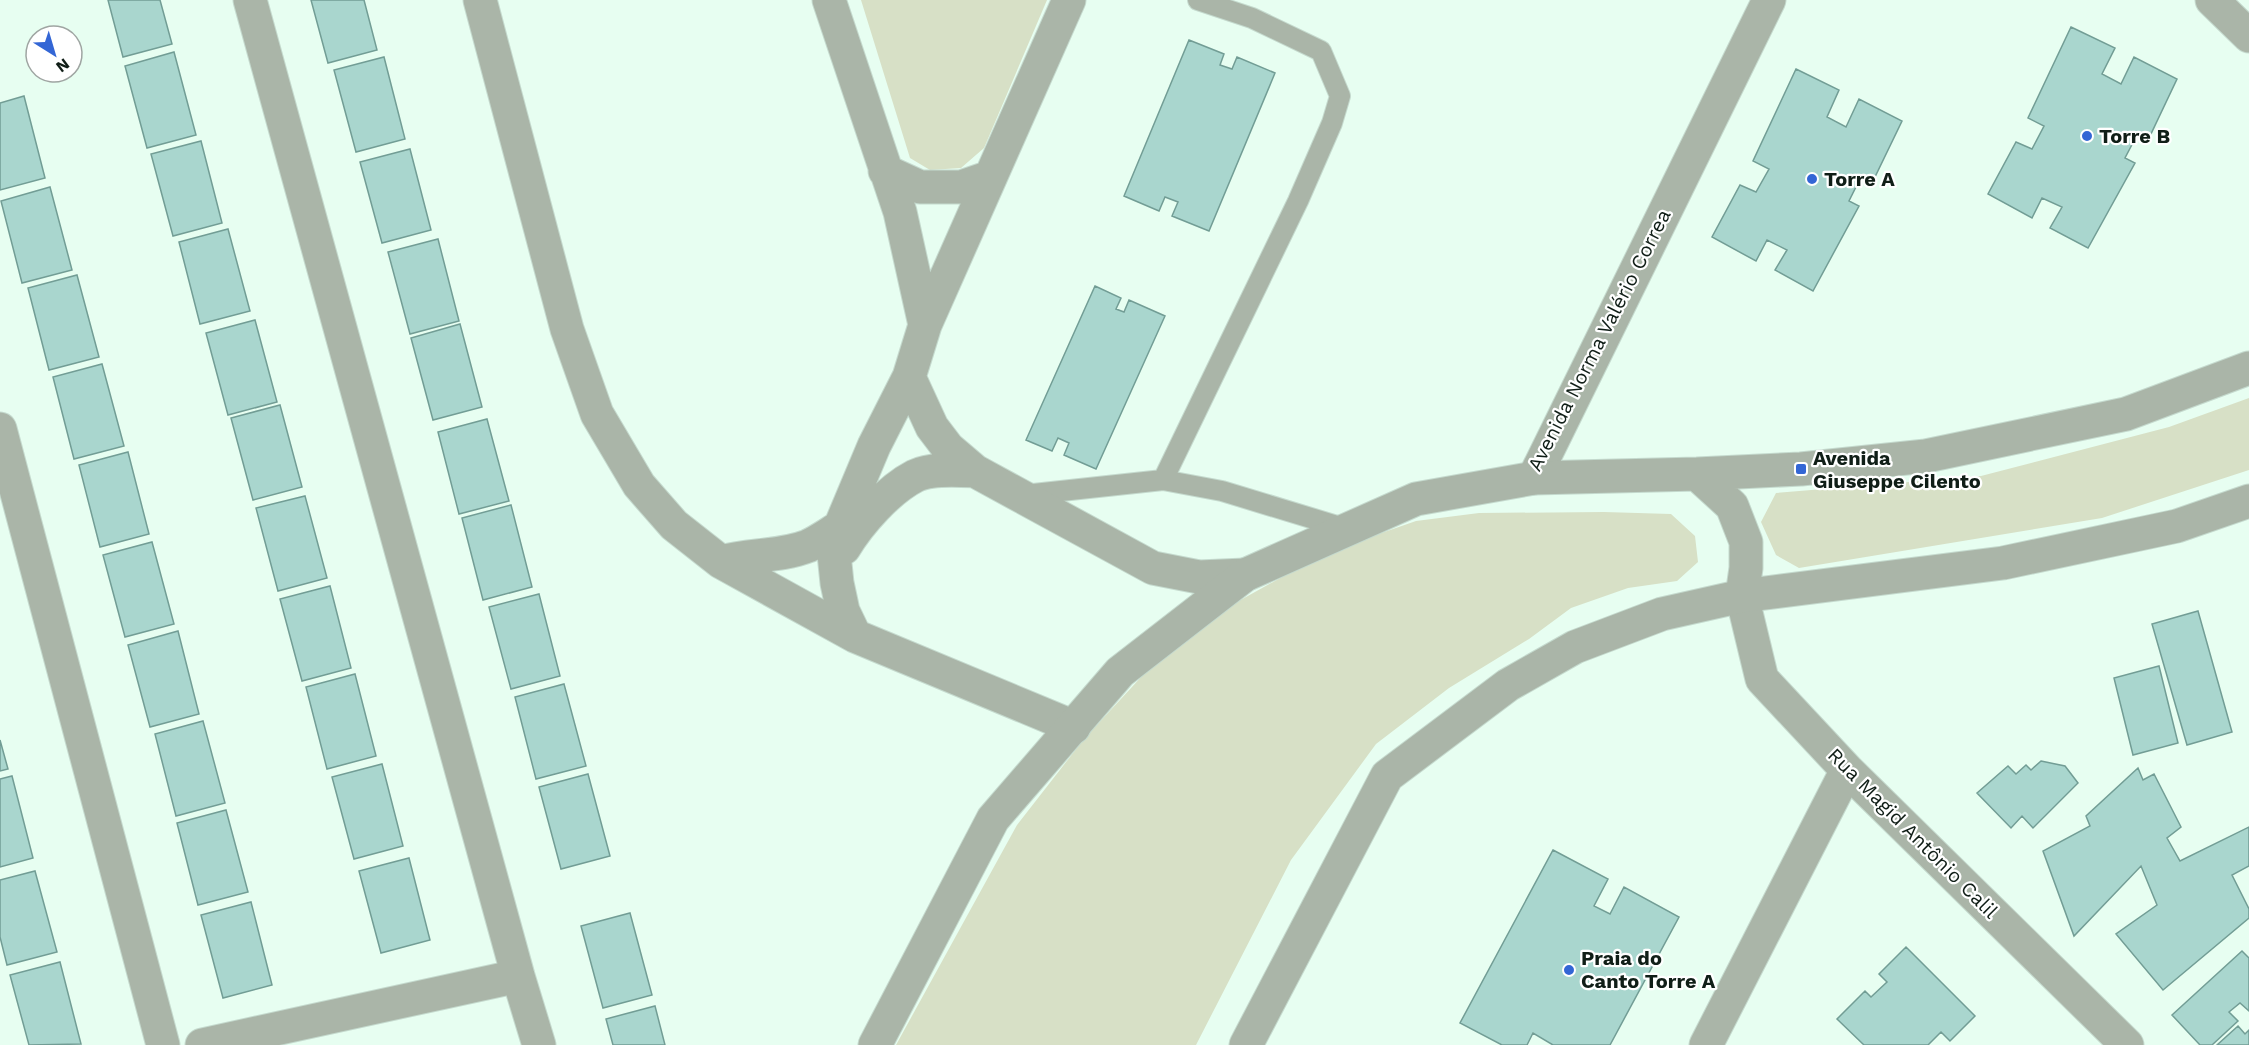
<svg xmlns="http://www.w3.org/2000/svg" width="2249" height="1045" font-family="'Work Sans',sans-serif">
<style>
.green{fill:#d7e0c6}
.building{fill:#a9d6ce;stroke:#729d95;stroke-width:1.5}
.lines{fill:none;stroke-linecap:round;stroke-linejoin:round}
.service-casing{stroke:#c5dace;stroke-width:22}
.minor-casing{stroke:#c5dace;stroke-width:35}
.tertiary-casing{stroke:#c5dace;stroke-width:35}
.service{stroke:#aab5a8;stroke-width:20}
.minor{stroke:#aab5a8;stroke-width:33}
.tertiary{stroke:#aab5a8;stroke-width:33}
.poi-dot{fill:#3366d5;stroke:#fff;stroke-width:2}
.labels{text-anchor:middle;stroke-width:4.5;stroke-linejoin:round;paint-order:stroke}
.poi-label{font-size:20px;font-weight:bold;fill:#101e17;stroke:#fff;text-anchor:start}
.street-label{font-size:20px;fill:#101e17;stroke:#fff}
</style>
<rect width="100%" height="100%" fill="#e7fef1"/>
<path class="green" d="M861,0H1047L984,148L961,168L930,170L910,158Z
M2249,398V470L2102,518L1799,568L1776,555L1761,522L1776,493L1981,476L2169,427Z
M1604,512L1671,514L1695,536L1698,562L1677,581L1628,588L1571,608L1529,639L1449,688L1376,744L1291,860L1196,1045H896L1017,825L1084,739L1155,662L1237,602L1327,552L1416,521L1479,513Z"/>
<path class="building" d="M108,0H160L172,44L123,57Z
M311,0H364L377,50L328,63Z
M2071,27L2115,48L2102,74L2121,84L2134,57L2177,79L2149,138L2137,135L2125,158L2135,163L2088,248L2050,228L2062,207L2042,198L2032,218L1988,194L2016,142L2032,149L2044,126L2028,118Z
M1189,40L1224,54L1220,65L1232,69L1237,57L1275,73L1209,231L1172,216L1178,202L1165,197L1159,211L1124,196Z
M174,52L196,135L147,148L125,66Z
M384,57L405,139L356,152L334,70Z
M1796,69L1839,90L1827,117L1846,127L1859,99L1902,121L1873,181L1861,177L1849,201L1859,206L1813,291L1775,270L1787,250L1767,240L1756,261L1712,237L1740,185L1756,192L1769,169L1753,161Z
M24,96L45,178L0,190V103Z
M201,141L222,223L173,236L151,154Z
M410,149L431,230L382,243L360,162Z
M50,187L72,270L22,283L1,201Z
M228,229L250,311L200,324L179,242Z
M438,239L459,321L410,334L388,252Z
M77,275L99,357L49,370L28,288Z
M1095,286L1121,298L1116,309L1124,312L1129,300L1165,316L1096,469L1064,455L1069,443L1058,438L1052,451L1026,440Z
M255,320L277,402L228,415L206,333Z
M460,324L482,407L433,420L411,338Z
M102,364L124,446L74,459L53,377Z
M280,405L302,487L253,500L231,418Z
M487,419L509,501L459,514L438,432Z
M128,452L149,534L100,547L79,465Z
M305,496L327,578L278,591L256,508Z
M511,505L532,587L483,600L462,518Z
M152,542L174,624L125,637L103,555Z
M330,586L351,668L302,681L280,599Z
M539,594L560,676L511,689L489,607Z
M2198,611L2232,732L2187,745L2152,624Z
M178,631L199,714L150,727L128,645Z
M2159,666L2178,743L2133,755L2114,678Z
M355,674L376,756L327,769L306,687Z
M564,684L586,766L536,779L515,697Z
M203,721L225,803L176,816L155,734Z
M0,740L8,769L0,771Z
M2041,761L2065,766L2078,783L2033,828L2022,816L2011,828L1977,793L2008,766L2016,774L2026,765L2031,770Z
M382,764L403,846L354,859L332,777Z
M2138,768L2143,780L2154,774L2181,827L2167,838L2180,861L2249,827V866L2232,875L2249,909V918L2163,990L2116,934L2157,905L2141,866L2074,936L2043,851L2090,826L2086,816Z
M588,774L610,856L561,869L539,787Z
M12,776L33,858L0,867V779Z
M226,810L248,892L198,905L177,823Z
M1553,850L1608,879L1594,906L1610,914L1624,887L1679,917L1610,1045H1553L1533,1033L1527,1045H1502L1460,1023Z
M409,858L430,940L381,953L359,871Z
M35,871L57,952L7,965L0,937V880Z
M251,902L272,985L223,998L201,915Z
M630,913L652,995L603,1008L581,926Z
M1906,947L1975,1016L1950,1041L1941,1032L1928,1045H1864L1837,1019L1865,991L1871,997L1887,982L1879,974Z
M2242,951L2249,958V1011L2240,1003L2229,1012L2238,1021L2212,1045H2200L2172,1015Z
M60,962L81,1044L29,1045L10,975Z
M655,1006L665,1045H613L606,1019Z
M2238,1026L2245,1034L2249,1030V1045H2217Z"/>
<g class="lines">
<g class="service-casing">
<path id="service" d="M1163,480L1298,201L1332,123L1340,96L1321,51L1252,18L1198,0
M1024,495L1163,480L1222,491L1347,529"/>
</g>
<g class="minor-casing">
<path id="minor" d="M250,0L518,976L539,1045
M480,0L567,329L597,414L639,485L674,525L721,562L855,636L1074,727
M829,0L900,212L925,325
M2212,0L2249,36
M885,171L920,187H961L990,177
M909,377L932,427L948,448L975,471L1153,568L1199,577L1245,575
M0,429L163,1045
M1534,478L1769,0
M844,548C859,523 888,490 915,476C930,468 958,470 975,471
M721,562C749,554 780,557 808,546C819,541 830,533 840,527
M1742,596L1762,679L1847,770L2127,1045
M855,636L843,611L837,583L834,554L840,527L874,446L909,377L925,325L1069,0
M202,1045L518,976
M1706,1045L1847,770"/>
</g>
<g class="tertiary-casing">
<path id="tertiary" d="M1697,474L1732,506L1746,542V568L1742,596
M875,1045L993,819L1120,672L1245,575L1416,499L1534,478L1697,474L1801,469L1926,456L2126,414L2249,368
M1246,1045L1387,776L1508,685L1575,647L1662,614L1742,596L2003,563L2177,526L2249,501"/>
</g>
<use href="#service" class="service"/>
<use href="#minor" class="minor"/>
<use href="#tertiary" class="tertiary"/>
</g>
<g class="poi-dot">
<circle cx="2087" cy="136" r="6"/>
<circle cx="1812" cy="179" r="6"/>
<rect x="1795" y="463" width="12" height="12" rx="3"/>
<circle cx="1569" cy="970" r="6"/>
</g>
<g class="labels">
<g class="poi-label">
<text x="2099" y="143">Torre B</text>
<text x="1824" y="186">Torre A</text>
<text x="1813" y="465">Avenida<tspan x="1813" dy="23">Giuseppe Cilento</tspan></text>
<text x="1581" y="965">Praia do<tspan x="1581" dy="23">Canto Torre A</tspan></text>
</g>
<g class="street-label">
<text transform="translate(1599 340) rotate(-63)" y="7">Avenida Norma Valério Correa</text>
<text transform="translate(1913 833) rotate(45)" y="7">Rua Magid Antônio Calil</text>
</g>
</g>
<g transform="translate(54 54) rotate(143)"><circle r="28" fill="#ffffff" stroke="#9fa5a2" stroke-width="1.5"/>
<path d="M0-4.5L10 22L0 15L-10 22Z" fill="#3366d5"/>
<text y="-9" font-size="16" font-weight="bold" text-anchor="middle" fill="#101e17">N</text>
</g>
</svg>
